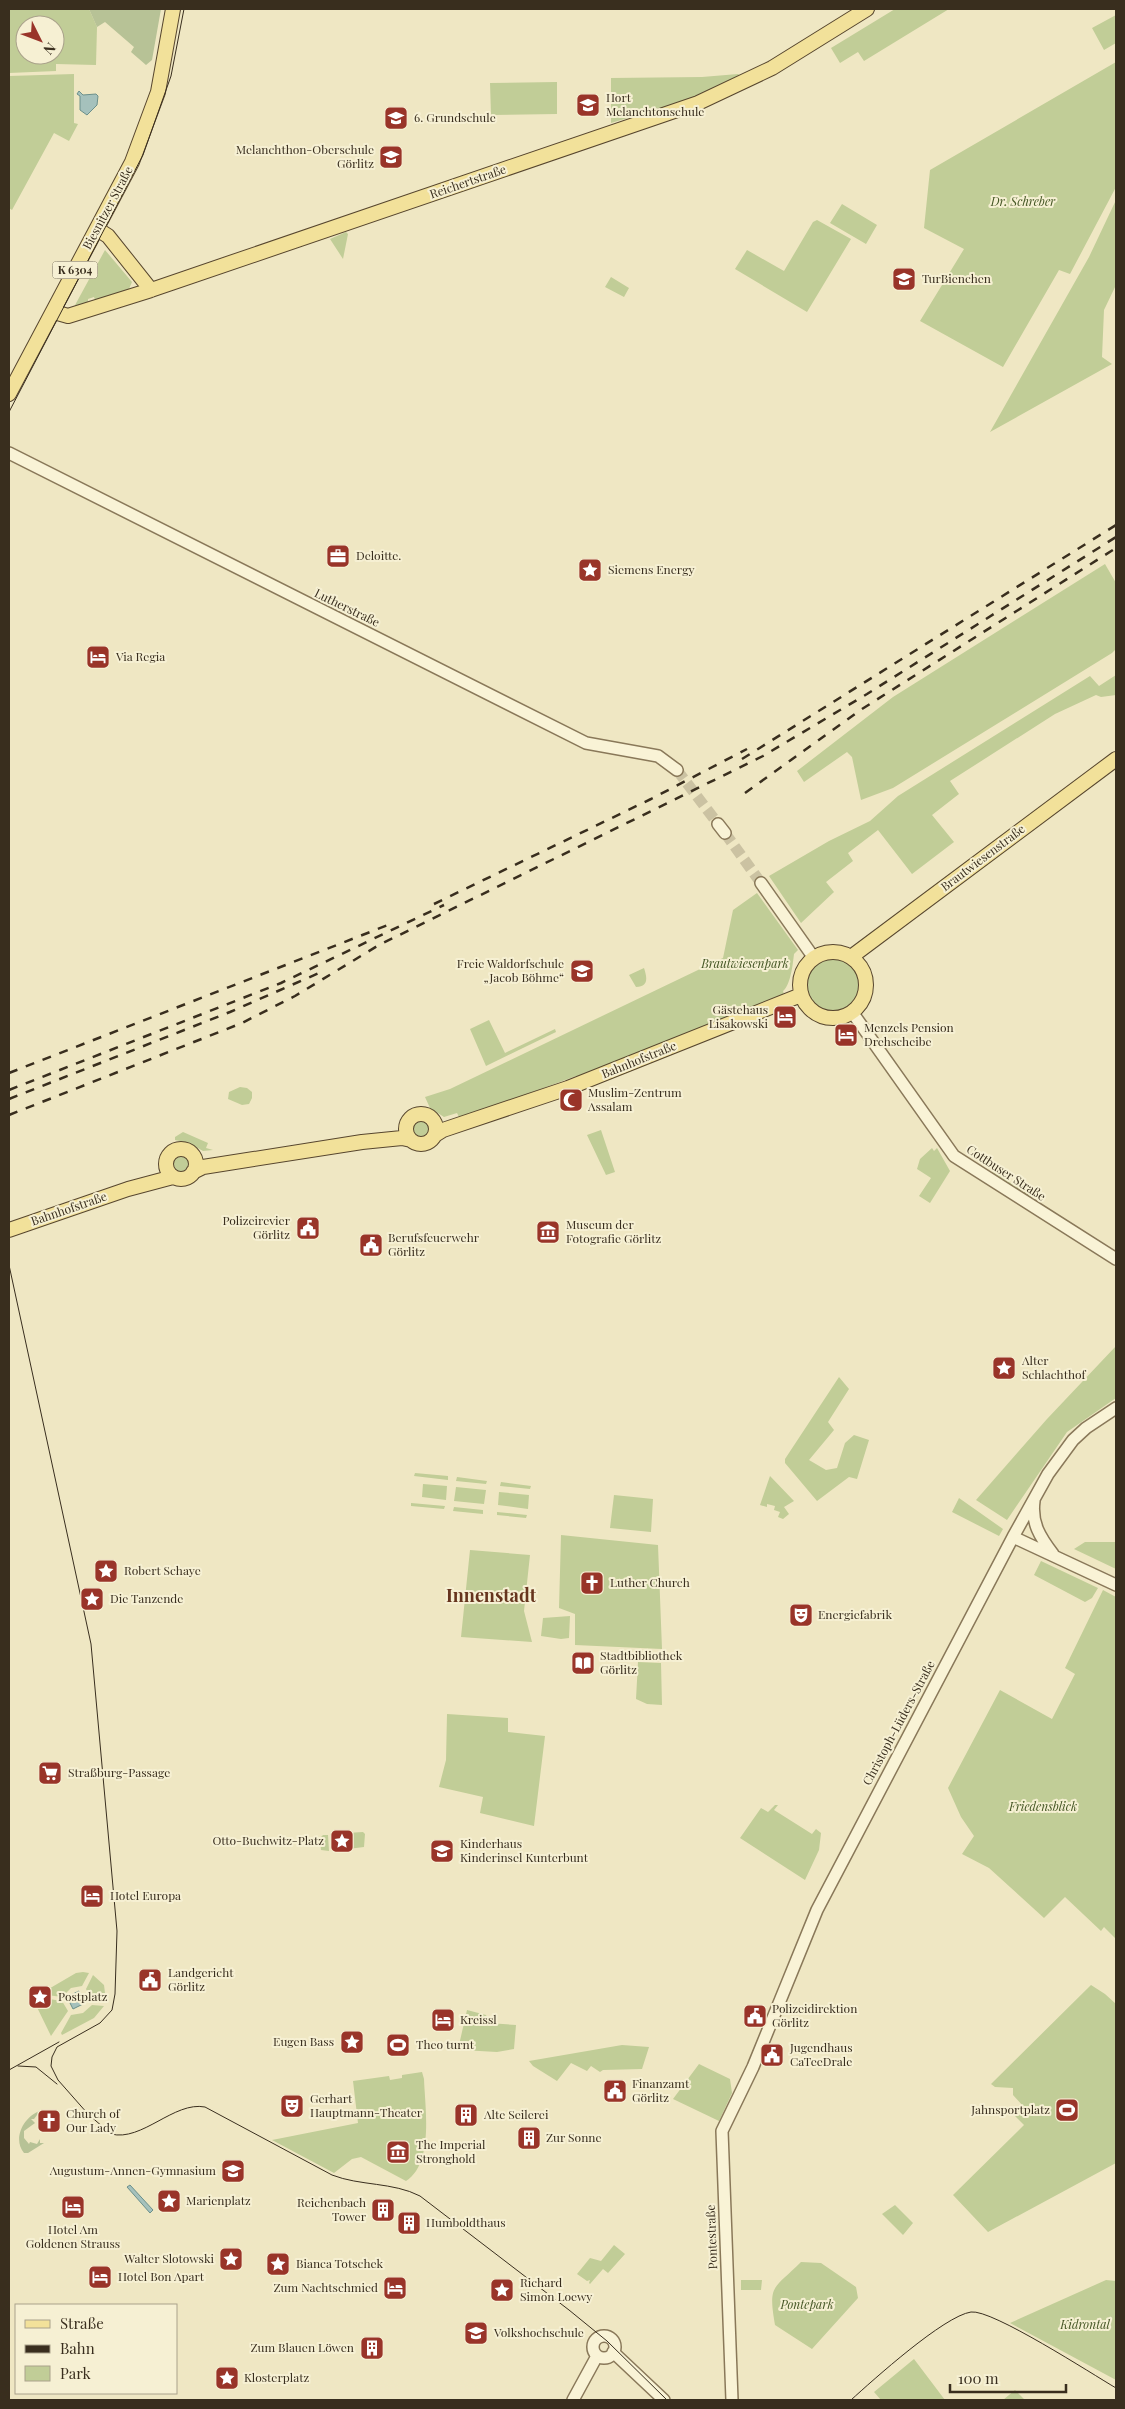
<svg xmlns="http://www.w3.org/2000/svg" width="1125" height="2409" font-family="'Playfair Display',serif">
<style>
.green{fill:#c1cd97;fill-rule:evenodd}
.cemetery{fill:#b7c296}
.water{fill:#a5c1bc;stroke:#6c908b}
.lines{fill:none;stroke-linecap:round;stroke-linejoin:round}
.minor-tunnel{stroke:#cbc2a2;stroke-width:11;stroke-dasharray:11 5.5;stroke-linecap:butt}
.minor-casing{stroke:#897859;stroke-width:14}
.major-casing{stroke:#57462e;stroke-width:16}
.minor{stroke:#f9f3d6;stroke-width:11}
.major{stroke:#f2e19a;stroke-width:14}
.tram{stroke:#392e1e;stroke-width:1}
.rail{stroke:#392e1e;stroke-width:2.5;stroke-dasharray:9 9;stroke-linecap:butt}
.labels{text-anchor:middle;stroke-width:4;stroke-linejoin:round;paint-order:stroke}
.shield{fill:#f6f0d3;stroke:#726854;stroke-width:1}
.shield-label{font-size:11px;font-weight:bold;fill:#392e1e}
.poi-label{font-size:12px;fill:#392e1e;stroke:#f6f0d3;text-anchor:start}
.street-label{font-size:12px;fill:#392e1e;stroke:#f6f0d3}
.park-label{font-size:12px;font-style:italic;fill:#445624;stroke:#f6f0d3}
.district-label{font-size:18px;font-weight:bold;fill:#66341d;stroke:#f6f0d3}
</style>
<rect width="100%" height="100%" fill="#efe7c3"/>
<path class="green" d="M9,9H89L97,27L96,65L56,64V71L9,73ZM25,25H55V55H25Z
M895,9H949L864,61L858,52L840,63L831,48Z
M1116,15V43L1104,50L1092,28Z
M1116,62V187L1070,274L1059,270L1003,367L920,321L964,249L924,228L930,170Z
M74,74V123L78,124L69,141L54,133L12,210L9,208V76Z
M738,74L744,78L698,97L611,123V78L702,77Z
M557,82V114L491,115L490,83Z
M1116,200V285L1104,310L1102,357L1112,364L990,432L1089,257Z
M842,204L877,225L866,244L830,223Z
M817,220L851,239L807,312L735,269L747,250L784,271L813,222Z
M346,232L348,234L343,259L330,239Z
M105,250L132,282L129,289L95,300L94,297L88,299V302L74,307Z
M611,277L629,288L624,297L605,287Z
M1105,564L1116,583V649L1112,653L893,788L861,800L852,757L847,752L804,782L797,771L893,697Z
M1116,675V695L1101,697L1096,695L1055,714L950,781L959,794L932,815L954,842L912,874L878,830L848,853L853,861L826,882L834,892L801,923L769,876L829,841L870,821L898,796L1090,676L1099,686Z
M757,893L798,950L794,954C793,962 791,985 783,991L784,994L577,1078L576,1076L476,1113L459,1117L457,1113L444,1117L430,1108L425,1097L450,1089L723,958L733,910Z
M806 985a27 27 0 1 1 54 0a27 27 0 1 1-54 0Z
M644,968C647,977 649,987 636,987L629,975Z
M489,1020L505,1053L555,1029L556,1032L486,1066L470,1029Z
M240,1087L247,1088L252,1092V1098L249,1104L242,1105L228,1099L229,1092Z
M411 1129a10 10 0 1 1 20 0a10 10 0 1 1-20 0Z
M601,1130L615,1172L606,1175L587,1135Z
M183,1132L208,1143L206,1148L213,1150L203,1151L189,1143L175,1140V1137Z
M932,1148L934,1151L937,1148L950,1171L930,1203L919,1196L931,1178L917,1169L920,1159Z
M172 1164a9 9 0 1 1 18 0a9 9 0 1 1-18 0Z
M993,1172L1031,1196V1198L991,1174Z
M1116,1346V1398L1067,1432L1007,1520L976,1500L1047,1419Z
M839,1377L849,1389L828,1422L834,1430L809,1460L826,1470L837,1468L845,1443L854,1435L869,1440L857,1479L849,1477L817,1501L785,1463V1459Z
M415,1473L448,1476V1480L414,1476Z
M770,1476L794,1501L784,1507L789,1514L783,1519L778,1517L780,1512L774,1510L775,1506L767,1504V1507L760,1505Z
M457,1477L487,1481L486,1484L456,1481Z
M501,1482L531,1486L530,1489L500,1486Z
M423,1484L447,1486L446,1500L422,1497Z
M456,1487L486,1490L484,1504L454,1501Z
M499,1492L529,1495L528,1509L498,1505Z
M614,1495L653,1499L651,1532L610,1528Z
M959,1498L1003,1529L999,1536L952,1512Z
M411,1503L445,1506L444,1509L411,1506Z
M454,1507L483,1510V1514L453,1511Z
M497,1512L527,1515L526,1518L497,1515Z
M561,1535L658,1545L662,1649L575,1645V1614L559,1608Z
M1085,1542H1116V1569L1074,1549Z
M470,1550L530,1555L524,1611L532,1642L461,1637Z
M1041,1561L1098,1588L1092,1598L1085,1602L1034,1575Z
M1103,1590L1116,1597V1939L1104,1927L1101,1931L1065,1897L1044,1918L989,1868L962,1854L974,1836L961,1817L948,1788L1000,1690L1052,1719L1075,1674L1065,1668Z
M570,1616L569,1638L561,1639L541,1636L543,1618Z
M638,1662L661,1663L662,1705L647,1704L636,1699Z
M447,1714L508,1718V1732L545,1736L534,1826L480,1813L483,1797L439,1787L446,1760Z
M775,1805H778L774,1810L812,1834L816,1829L821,1833L819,1850L805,1880L740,1838L761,1808L768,1812Z
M363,1832L365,1834L364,1847L332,1851L330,1834Z
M323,1835H328L329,1851L321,1850L320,1838Z
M83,1972L89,1973L82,1986L71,1988L62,1997L40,1994L76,1973Z
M93,1975L104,1985L106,2001L91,1999L86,1989Z
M1091,1985L1105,1994L1116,2004V2163L988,2232L953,2195L1024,2125L1014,2115L1023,2106L1013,2095V2088L995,2087L991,2084Z
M36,1997L62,2001L68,2011L51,2036L33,1999Z
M92,2005L104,2006L94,2018L62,2035L61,2033L71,2015L83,2013Z
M467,2010L486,2015L489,2023L516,2025L514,2049L497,2052L462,2050L459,2045Z
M622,2045L649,2047L642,2069L603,2070L600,2072L591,2066L587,2071L571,2063L557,2081L533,2066L529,2061Z
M699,2064L730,2079L732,2093L719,2121L673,2099Z
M422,2072L424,2079C425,2108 434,2163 406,2181L361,2157L352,2159L334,2173L272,2140L358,2123L353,2081L389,2076L390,2080L402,2078V2075Z
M895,2205L913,2223L903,2235L882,2214Z
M614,2245L625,2254L608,2273L603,2269L590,2284L589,2283L590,2280L587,2281L577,2274L590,2258L601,2261Z
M801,2262L821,2263L856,2287L858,2298L812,2349L775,2325C768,2284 773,2290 801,2262Z
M741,2280H762L761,2290H741Z
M1106,2280L1116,2281V2380L1010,2323Z
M914,2359L945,2400H881L874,2392Z
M1015,2390L1025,2400H1003Z"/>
<path class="cemetery" d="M89,9H161L152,60L146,65L131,52L134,47L105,22L97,27Z
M40,2111L34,2119H31L35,2123L24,2131V2138L29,2144L30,2142L37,2144L40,2139V2143H44L28,2153H24C12,2139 24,2116 40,2111Z"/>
<path class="water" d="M79,91L83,95L96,94L98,96L97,105L87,115L80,110V96L77,94Z
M79,1991L85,2003L73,2009L67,1997Z
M130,2185L153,2210L150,2213L127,2187Z"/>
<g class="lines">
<path class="minor-tunnel" d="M677,770L718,824
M725,833L761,883"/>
<g class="minor-casing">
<path id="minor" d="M9,453L586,743L658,756L677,770
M718,824L725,833
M761,883L814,958
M852,1012L954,1156L1116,1259
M1034,1501C1031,1523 1040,1537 1053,1554
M1013,1537L1116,1585
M593 2347a11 11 0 1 1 22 0a11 11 0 1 1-22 0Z
M613,2352L664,2400
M573,2400L597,2356
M732,2400L722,2131L753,2067L817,1910L1013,1537L1048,1474L1073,1440L1086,1428L1116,1408"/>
</g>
<g class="major-casing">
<path id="major" d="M97,229L108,236L151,290
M54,312L68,316L151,290L698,103L772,68L867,9
M9,394L132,162L158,92L173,9
M800 985a33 33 0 1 1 66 0a33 33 0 1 1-66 0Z
M851,957L1116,759
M406 1129a15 15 0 1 1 30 0a15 15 0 1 1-30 0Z
M435,1135L443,1130L568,1088L801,995
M166 1164a15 15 0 1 1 30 0a15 15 0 1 1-30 0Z
M193,1172L203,1167L362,1142L402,1138L411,1140
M9,1230L128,1189L173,1177"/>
</g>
<use href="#minor" class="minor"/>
<use href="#major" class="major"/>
<path class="tram" d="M9,412L143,155L171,76L184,9
M9,1265L91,1644L117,1931L115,1994L112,2010L100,2023L57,2047L52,2057L51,2066L58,2080L88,2114L111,2134C142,2142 174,2101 205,2107L332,2175C360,2186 393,2182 420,2196L569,2310L607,2341L667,2400
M18,2066L36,2067L57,2084
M9,2070L59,2042
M851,2400C873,2380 944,2316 971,2312C992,2309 1092,2374 1116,2388"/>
<path class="rail" d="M742,759L1116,525
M745,793L862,709L1116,548
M434,904L651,799L747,749
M9,1073L388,925
M9,1090L281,983L444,905
M9,1099L230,1012L319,973
M9,1115L242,1023L295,996L379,945L763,756L867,694L1116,537"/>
</g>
<defs>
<g id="school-square" transform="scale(1.25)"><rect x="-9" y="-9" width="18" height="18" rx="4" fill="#993429" stroke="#f6f0d3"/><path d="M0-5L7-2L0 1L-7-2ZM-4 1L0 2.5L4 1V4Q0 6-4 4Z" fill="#fff"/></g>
<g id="office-square" transform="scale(1.25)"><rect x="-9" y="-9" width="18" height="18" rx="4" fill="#993429" stroke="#f6f0d3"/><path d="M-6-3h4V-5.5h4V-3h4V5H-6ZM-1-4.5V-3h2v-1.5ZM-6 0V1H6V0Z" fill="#fff"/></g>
<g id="sight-square" transform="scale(1.25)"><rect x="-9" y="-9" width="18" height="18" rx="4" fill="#993429" stroke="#f6f0d3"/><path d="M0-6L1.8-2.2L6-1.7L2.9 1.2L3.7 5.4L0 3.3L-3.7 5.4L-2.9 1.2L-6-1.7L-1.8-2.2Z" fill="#fff"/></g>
<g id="hotel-square" transform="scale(1.25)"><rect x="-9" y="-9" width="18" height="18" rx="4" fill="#993429" stroke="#f6f0d3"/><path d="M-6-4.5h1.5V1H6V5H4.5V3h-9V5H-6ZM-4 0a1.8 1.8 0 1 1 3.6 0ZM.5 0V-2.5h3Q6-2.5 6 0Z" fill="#fff"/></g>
<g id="mosque-square" transform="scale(1.25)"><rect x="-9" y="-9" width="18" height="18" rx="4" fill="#993429" stroke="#f6f0d3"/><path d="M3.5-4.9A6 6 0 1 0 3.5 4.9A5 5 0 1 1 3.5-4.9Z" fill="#fff"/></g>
<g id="civic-square" transform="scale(1.25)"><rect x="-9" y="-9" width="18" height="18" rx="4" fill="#993429" stroke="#f6f0d3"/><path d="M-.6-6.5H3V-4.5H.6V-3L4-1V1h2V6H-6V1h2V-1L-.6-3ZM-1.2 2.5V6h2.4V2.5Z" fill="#fff"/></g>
<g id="museum-square" transform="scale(1.25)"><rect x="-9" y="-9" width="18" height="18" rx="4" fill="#993429" stroke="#f6f0d3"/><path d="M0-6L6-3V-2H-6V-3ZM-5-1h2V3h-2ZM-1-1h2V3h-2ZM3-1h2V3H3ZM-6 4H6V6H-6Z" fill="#fff"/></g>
<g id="church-square" transform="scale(1.25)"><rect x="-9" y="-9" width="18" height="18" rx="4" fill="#993429" stroke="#f6f0d3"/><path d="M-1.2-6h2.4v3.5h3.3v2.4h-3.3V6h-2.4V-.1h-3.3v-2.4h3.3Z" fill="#fff"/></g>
<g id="theatre-square" transform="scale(1.25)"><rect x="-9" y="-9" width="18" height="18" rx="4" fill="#993429" stroke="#f6f0d3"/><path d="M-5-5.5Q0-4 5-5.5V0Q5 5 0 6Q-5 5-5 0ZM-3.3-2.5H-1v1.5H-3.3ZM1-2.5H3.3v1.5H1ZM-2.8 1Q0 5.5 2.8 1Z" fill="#fff"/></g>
<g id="library-square" transform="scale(1.25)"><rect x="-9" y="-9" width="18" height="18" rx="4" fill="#993429" stroke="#f6f0d3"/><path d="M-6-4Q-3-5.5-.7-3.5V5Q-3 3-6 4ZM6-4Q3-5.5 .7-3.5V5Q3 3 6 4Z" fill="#fff"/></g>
<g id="supermarket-square" transform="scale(1.25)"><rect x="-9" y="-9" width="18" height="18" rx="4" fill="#993429" stroke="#f6f0d3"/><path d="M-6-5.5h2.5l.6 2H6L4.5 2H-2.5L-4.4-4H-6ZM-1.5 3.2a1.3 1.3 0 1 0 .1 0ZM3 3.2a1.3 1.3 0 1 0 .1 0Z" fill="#fff"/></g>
<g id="stadium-square" transform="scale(1.25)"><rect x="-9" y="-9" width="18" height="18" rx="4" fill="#993429" stroke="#f6f0d3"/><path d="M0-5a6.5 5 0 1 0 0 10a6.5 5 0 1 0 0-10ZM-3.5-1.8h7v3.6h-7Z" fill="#fff"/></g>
<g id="building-square" transform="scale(1.25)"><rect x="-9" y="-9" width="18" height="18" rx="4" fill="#993429" stroke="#f6f0d3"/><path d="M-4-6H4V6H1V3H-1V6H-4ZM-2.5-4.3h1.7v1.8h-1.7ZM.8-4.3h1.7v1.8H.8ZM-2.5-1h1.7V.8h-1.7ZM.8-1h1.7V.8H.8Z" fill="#fff"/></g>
<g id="university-square" transform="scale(1.25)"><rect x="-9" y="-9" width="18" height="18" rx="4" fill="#993429" stroke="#f6f0d3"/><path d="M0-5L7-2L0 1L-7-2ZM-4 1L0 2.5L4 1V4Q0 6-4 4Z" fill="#fff"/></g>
</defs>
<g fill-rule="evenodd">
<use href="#school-square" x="588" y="105"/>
<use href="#school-square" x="396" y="118"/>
<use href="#school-square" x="391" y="157"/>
<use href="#school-square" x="904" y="279"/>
<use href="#office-square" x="338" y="556"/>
<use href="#sight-square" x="590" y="570"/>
<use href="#hotel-square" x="98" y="657"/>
<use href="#school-square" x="582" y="971"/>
<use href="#hotel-square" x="785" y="1017"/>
<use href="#hotel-square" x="846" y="1035"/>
<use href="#mosque-square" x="571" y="1100"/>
<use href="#civic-square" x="308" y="1228"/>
<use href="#museum-square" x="548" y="1232"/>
<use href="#civic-square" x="371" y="1245"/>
<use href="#sight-square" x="1004" y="1368"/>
<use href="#sight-square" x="106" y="1571"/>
<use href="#church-square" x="592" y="1583"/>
<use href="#sight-square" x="92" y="1599"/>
<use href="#theatre-square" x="801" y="1615"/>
<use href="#library-square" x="583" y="1663"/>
<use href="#supermarket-square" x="50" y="1773"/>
<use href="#sight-square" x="342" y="1841"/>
<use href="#school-square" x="442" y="1851"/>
<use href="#hotel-square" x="92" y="1896"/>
<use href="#civic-square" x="150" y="1980"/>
<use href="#sight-square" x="40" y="1997"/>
<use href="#civic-square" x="755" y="2016"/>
<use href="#hotel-square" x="443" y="2020"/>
<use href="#sight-square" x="352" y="2042"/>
<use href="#stadium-square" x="398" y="2045"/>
<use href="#civic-square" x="772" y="2055"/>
<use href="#civic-square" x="615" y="2091"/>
<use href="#theatre-square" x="292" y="2106"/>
<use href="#stadium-square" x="1067" y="2110"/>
<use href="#building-square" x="466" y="2115"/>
<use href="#church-square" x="49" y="2121"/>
<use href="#building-square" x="529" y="2138"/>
<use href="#museum-square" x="398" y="2152"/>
<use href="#school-square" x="233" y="2171"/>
<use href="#sight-square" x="169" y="2201"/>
<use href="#hotel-square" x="73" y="2207"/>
<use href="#building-square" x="383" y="2210"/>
<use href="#building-square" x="409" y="2223"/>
<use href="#sight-square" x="231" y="2259"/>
<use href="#sight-square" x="278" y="2264"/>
<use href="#hotel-square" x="100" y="2277"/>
<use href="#hotel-square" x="395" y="2288"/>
<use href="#sight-square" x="502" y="2290"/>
<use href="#university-square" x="476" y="2333"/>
<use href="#building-square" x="372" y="2348"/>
<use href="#sight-square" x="227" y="2378"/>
</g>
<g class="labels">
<rect class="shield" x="52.5" y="261.5" width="45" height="17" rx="4"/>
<g class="shield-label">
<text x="75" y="274">K 6304</text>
</g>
<g class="poi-label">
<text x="606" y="102">Hort<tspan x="606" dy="14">Melanchtonschule</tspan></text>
<text x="414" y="122">6. Grundschule</text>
<text x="374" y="154" text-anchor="end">Melanchthon-Oberschule<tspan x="374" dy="14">Görlitz</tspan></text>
<text x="922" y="283">TurBienchen</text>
<text x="356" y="560">Deloitte.</text>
<text x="608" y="574">Siemens Energy</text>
<text x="116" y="661">Via Regia</text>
<text x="564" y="968" text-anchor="end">Freie Waldorfschule<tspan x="564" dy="14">„Jacob Böhme“</tspan></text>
<text x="768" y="1014" text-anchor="end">Gästehaus<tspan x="768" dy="14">Lisakowski</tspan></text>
<text x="864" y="1032">Menzels Pension<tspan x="864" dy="14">Drehscheibe</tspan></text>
<text x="588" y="1097">Muslim-Zentrum<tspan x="588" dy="14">Assalam</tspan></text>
<text x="290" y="1225" text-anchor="end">Polizeirevier<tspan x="290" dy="14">Görlitz</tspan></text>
<text x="566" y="1229">Museum der<tspan x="566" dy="14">Fotografie Görlitz</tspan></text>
<text x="388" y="1242">Berufsfeuerwehr<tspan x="388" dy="14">Görlitz</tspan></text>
<text x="1022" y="1365">Alter<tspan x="1022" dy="14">Schlachthof</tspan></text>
<text x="124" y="1575">Robert Schaye</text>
<text x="610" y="1587">Luther Church</text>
<text x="110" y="1603">Die Tanzende</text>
<text x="818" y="1619">Energiefabrik</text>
<text x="600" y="1660">Stadtbibliothek<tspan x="600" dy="14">Görlitz</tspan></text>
<text x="68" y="1777">Straßburg-Passage</text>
<text x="324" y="1845" text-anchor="end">Otto-Buchwitz-Platz</text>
<text x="460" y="1848">Kinderhaus<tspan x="460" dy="14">Kinderinsel Kunterbunt</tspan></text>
<text x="110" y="1900">Hotel Europa</text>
<text x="168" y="1977">Landgericht<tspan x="168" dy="14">Görlitz</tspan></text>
<text x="58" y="2001">Postplatz</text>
<text x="772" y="2013">Polizeidirektion<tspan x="772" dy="14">Görlitz</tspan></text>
<text x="460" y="2024">Kreissl</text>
<text x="334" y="2046" text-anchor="end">Eugen Bass</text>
<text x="416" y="2049">Theo turnt</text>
<text x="790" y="2052">Jugendhaus<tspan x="790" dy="14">CaTeeDrale</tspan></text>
<text x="632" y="2088">Finanzamt<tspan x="632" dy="14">Görlitz</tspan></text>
<text x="310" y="2103">Gerhart<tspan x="310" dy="14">Hauptmann-Theater</tspan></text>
<text x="1050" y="2114" text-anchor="end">Jahnsportplatz</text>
<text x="66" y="2118">Church of<tspan x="66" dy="14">Our Lady</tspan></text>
<text x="484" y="2119">Alte Seilerei</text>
<text x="546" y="2142">Zur Sonne</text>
<text x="416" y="2149">The Imperial<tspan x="416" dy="14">Stronghold</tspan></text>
<text x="216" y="2175" text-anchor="end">Augustum-Annen-Gymnasium</text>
<text x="186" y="2205">Marienplatz</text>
<text x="366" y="2207" text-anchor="end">Reichenbach<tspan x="366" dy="14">Tower</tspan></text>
<text x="426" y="2227">Humboldthaus</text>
<text x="73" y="2234" text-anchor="middle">Hotel Am<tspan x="73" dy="14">Goldenen Strauss</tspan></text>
<text x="214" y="2263" text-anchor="end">Walter Slotowski</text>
<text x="296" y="2268">Bianca Totschek</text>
<text x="118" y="2281">Hotel Bon Apart</text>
<text x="520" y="2287">Richard<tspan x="520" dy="14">Simon Loewy</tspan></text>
<text x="378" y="2292" text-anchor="end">Zum Nachtschmied</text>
<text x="494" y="2337">Volkshochschule</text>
<text x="354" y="2352" text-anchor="end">Zum Blauen Löwen</text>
<text x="244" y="2382">Klosterplatz</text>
</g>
<g class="street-label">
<text transform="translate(468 182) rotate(-19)" y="4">Reichertstraße</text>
<text transform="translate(108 208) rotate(-62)" y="4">Biesnitzer Straße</text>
<text transform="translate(347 608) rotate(26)" y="4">Lutherstraße</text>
<text transform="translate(983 858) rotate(-37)" y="4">Brautwiesenstraße</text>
<text transform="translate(639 1060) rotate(-22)" y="4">Bahnhofstraße</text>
<text transform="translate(1006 1173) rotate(33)" y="4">Cottbuser Straße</text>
<text transform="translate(69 1209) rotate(-19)" y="4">Bahnhofstraße</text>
<text transform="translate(899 1723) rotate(-62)" y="4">Christoph-Lüders-Straße</text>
<text transform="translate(712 2237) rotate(-92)" y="4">Pontestraße</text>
</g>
<g class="park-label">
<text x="1023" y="206">Dr. Schreber</text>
<text x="745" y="968">Brautwiesenpark</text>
<text x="1043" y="1811">Friedensblick</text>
<text x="807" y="2309">Pontepark</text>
<text x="1085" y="2329">Kidrontal</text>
</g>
<g class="district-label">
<text x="491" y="1602">Innenstadt</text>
</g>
</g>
<rect width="1125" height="2409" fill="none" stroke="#392e1e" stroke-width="20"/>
<rect x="15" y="2304" width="162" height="90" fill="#f6f0d3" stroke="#aaa28b"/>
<rect x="25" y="2320" width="25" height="8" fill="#f2e19a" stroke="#aaa28b"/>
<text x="60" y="2329" font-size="15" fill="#392e1e">Straße</text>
<rect x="25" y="2345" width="25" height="8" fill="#392e1e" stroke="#aaa28b"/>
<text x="60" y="2354" font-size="15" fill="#392e1e">Bahn</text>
<rect x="25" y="2366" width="25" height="15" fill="#c1cd97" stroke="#aaa28b"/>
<text x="60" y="2379" font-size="15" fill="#392e1e">Park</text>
<g transform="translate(40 40) rotate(132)"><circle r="24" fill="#f6f0d3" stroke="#aaa28b"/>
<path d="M0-4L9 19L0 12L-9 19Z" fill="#993429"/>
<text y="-8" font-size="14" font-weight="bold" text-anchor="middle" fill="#392e1e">N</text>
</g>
<path d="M950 2384v8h116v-8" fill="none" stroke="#392e1e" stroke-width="2.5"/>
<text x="958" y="2384" font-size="15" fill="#392e1e" stroke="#f6f0d3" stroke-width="4" paint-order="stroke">100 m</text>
</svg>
